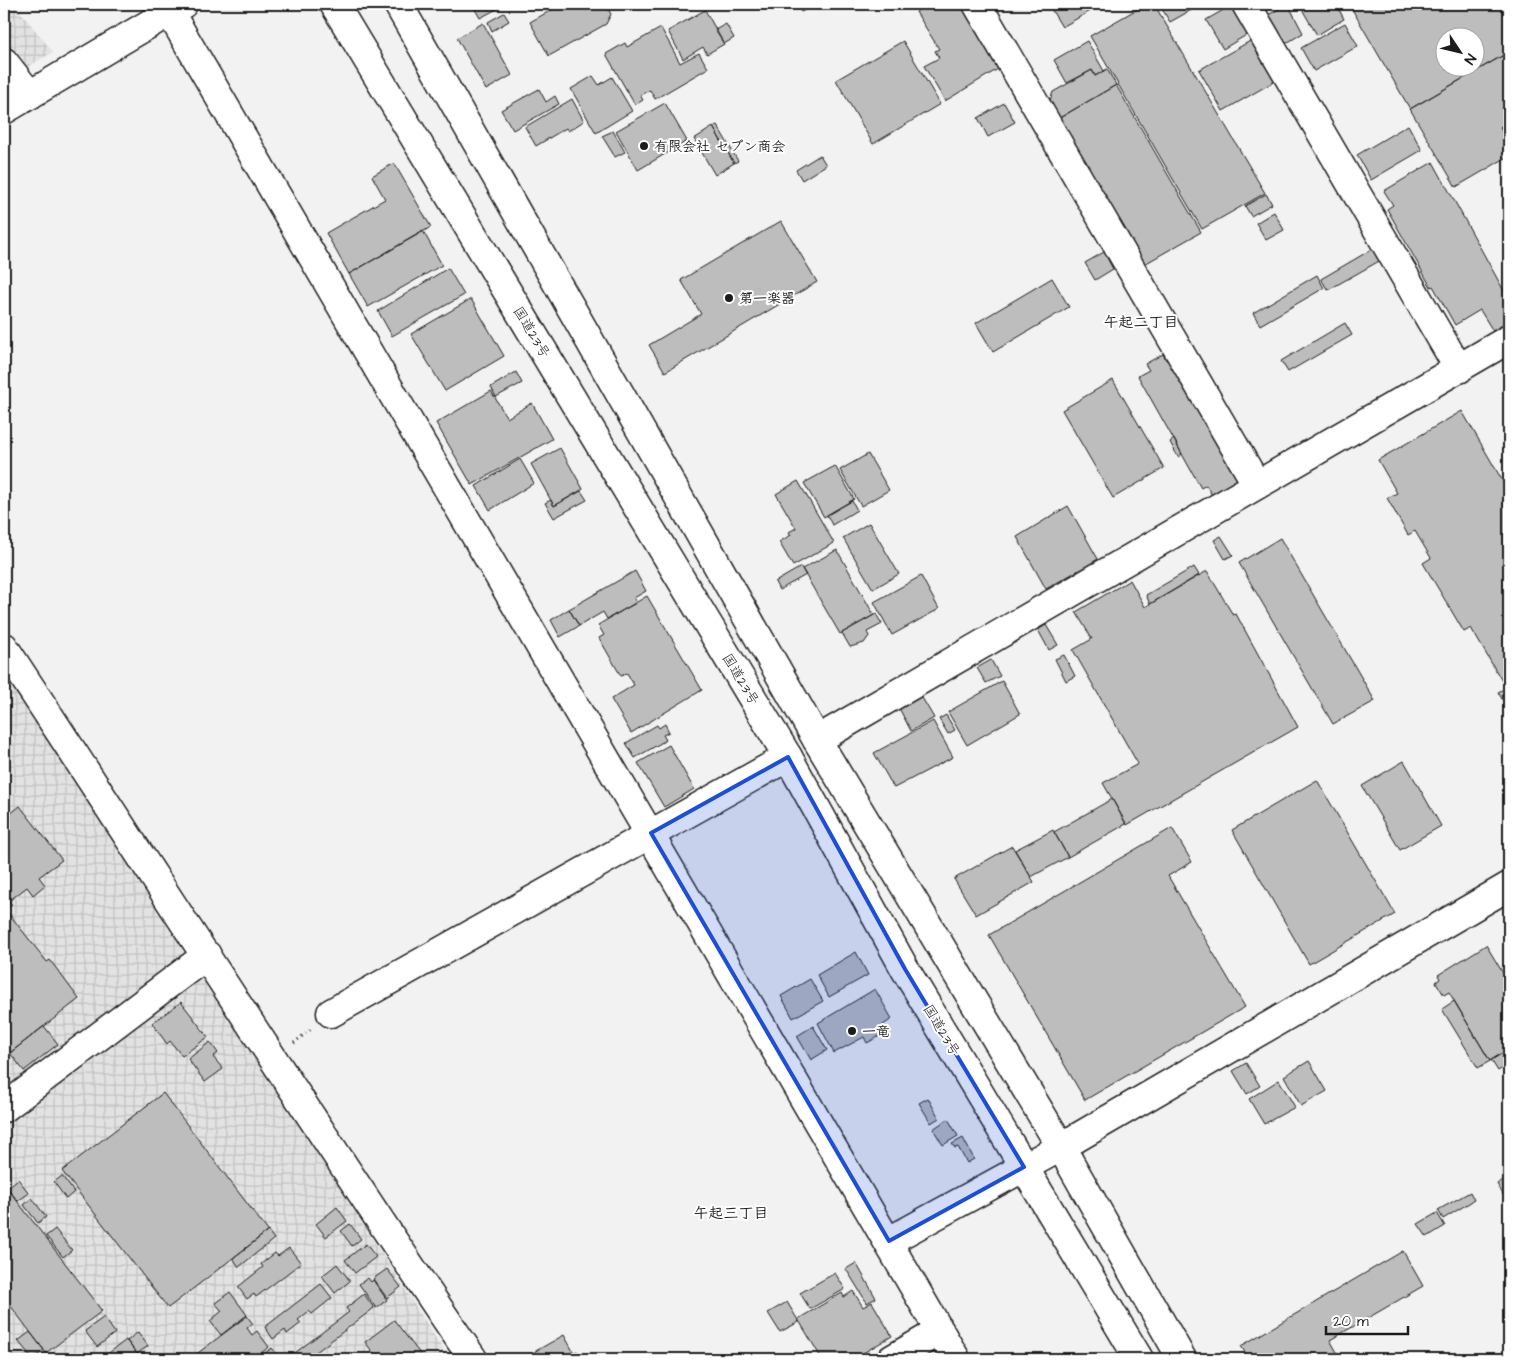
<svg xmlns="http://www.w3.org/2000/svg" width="1513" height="1363" font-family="'Architects Daughter','Klee One',sans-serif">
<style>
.industrial{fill:url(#industrial-grid)}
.building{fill:#bdbdbd;stroke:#1c1c1c;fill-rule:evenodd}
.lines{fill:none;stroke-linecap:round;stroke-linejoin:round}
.minor-casing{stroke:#1c1c1c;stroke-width:31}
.highway-casing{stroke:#1c1c1c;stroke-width:31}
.path{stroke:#1c1c1c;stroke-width:3;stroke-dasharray:1 4;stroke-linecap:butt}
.minor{stroke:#fff;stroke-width:28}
.highway{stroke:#fff;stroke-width:28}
.marked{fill:#1d4ed8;fill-opacity:0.2;stroke:#1d4ed8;stroke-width:4;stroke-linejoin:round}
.poi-dot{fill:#1c1c1c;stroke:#fff;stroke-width:2}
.labels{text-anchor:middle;stroke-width:4;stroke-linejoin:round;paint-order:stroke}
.poi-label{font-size:14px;font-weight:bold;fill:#1c1c1c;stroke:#fff;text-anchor:start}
.street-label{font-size:14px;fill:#1c1c1c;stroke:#fff}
.neighbourhood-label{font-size:15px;font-weight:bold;fill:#1c1c1c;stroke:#fff}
</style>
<defs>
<pattern id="industrial-grid" width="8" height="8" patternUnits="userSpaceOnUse" patternTransform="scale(1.25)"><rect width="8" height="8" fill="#e2e2e2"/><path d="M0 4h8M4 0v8" fill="none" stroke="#c1c1c1"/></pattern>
</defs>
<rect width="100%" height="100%" fill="#f2f2f2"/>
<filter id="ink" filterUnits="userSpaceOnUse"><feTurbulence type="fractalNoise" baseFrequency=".02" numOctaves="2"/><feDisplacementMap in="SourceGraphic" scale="10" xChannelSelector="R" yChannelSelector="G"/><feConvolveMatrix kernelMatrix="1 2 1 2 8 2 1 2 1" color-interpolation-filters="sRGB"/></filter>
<g filter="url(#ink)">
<path class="industrial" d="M4,4H14L53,52L4,81Z
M4,673L405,1289L449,1359H4Z"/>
<path class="building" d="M472,4H506L480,18Z
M562,4H605L611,14L606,24L549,56L530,22Z
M796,4H816L801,12Z
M927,4H966L1003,66L945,101L924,66L939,58L935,51L939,49L916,12Z
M1048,4H1091L1094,9L1062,27Z
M1146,4H1154L1265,193L1202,229L1090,36Z
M1159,4H1202L1170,22Z
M1288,4L1303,33L1285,44L1268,15Z
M1299,4H1336L1344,19L1317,35Z
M1349,4H1509V52L1410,109ZM1446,38H1476V68H1446Z
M1232,5L1248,34L1223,49L1206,20Z
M705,10L724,44L707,54L703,47L683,59L668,31Z
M504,13L509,21L492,31L488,22Z
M483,23L512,75L486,90L457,38Z
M1345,23L1358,46L1314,71L1301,48Z
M726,24L734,38L724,44L715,30Z
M661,28L680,63L699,53L708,68L655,99L650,90L640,95L643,100L635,105L606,54L625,43L627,47Z
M1252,40L1275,81L1223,111L1199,70Z
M903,41L940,104L873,144L836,80Z
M1087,41L1104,71L1095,76L1092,70L1067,83L1054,60Z
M1509,52V122L1500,127L1509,144V156L1456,187L1410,109Z
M1107,69L1116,85L1056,120L1048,106L1053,92L1092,70L1095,76Z
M593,76L599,85L612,77L632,111L596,133L571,89Z
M1116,85L1201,232L1141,266L1056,120Z
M539,89L546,102L555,96L559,104L513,130L501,110Z
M572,99L584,121L568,131L566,128L536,146L525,127Z
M665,103L687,141L638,170L616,131Z
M1004,103L1015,122L988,137L978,118Z
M1509,122V144L1500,127Z
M717,125L738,161L734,163L713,127Z
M1408,125L1422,150L1371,180L1357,155Z
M713,127L734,163L715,175L694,139Z
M613,131L625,152L615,157L602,136Z
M820,155L826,165L802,180L796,170Z
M1433,162L1509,300V321L1493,331L1480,310L1455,325L1433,286L1431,287L1387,209L1393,205L1384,191Z
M394,163L431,227L349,274L326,233L385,199L372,176Z
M1266,194L1272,204L1251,216L1245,206Z
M1274,212L1284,230L1266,240L1256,223Z
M781,221L817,282L665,372L649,345L701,314L681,280Z
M423,231L442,265L368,307L349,274Z
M1374,248L1381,260L1328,290L1321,279Z
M1104,252L1113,269L1095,280L1085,263Z
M448,268L464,295L392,336L378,311Z
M1317,275L1324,288L1260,325L1253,313Z
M1052,278L1069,307L993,352L976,323Z
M471,299L504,356L445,391L411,334Z
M1345,323L1352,335L1288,372L1281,361Z
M1163,354L1166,360L1171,358L1240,479L1212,495L1206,485L1201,488L1138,376L1149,370L1145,364Z
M516,372L522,383L496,397L491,387Z
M1113,380L1164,468L1113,498L1062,410Z
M491,391L507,418L532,403L552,439L472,485L436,423Z
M1462,411L1509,492V711L1498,692L1506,688L1471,628L1464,632L1423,563L1431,558L1415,531L1408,535L1387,498L1397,493L1378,460Z
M1174,439L1182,454L1178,457L1170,442Z
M560,448L583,489L554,506L531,464Z
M868,454L889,490L861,506L840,470Z
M520,459L534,483L490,510L476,486Z
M835,466L854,499L824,517L804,483Z
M798,481L834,543L793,566L779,542L791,535L789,532L796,528L776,494Z
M581,491L587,500L554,518L545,503L551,500L554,506Z
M852,501L857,510L832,525L827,515Z
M1068,506L1098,559L1046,589L1017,537Z
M869,523L899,574L873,589L843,538Z
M1221,536L1233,555L1225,559L1214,540Z
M1280,538L1375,701L1333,724L1239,563Z
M837,550L874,615L840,634L802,569Z
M801,567L806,575L779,590L775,582Z
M1194,567L1199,575L1150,604L1146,595Z
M635,571L646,591L634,598L636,603L607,619L603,612L579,626L569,609Z
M1207,571L1233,615L1236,614L1298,727L1127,825L1103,783L1138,764L1073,650L1092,639L1076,612L1130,580L1145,607Z
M921,576L939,609L892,635L874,602Z
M647,596L702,690L631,733L611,699L634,685L627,673L621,676L599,638L604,635L598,625Z
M569,609L579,626L560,637L551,620Z
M876,614L882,624L867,632L869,636L864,643L850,647L842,633Z
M1046,625L1058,645L1049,650L1038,630Z
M1064,655L1075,676L1066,681L1055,659Z
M991,660L1000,676L986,683L977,668Z
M1002,681L1020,714L967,745L948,712Z
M921,696L934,718L911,731L899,708Z
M946,715L955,730L948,734L939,719Z
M933,721L953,757L894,788L874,753Z
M665,724L669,732L663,735L666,740L635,758L626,743L657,725L659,728Z
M669,745L694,789L664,807L638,763Z
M1404,761L1441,826L1400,850L1362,786Z
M1317,780L1395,914L1309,964L1232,830Z
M1112,799L1126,824L1068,857L1054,832Z
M20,806L62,860L39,877L45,885L33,895L27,887L9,901L12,905L6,910L47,962L50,960L79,999L10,1053L4,1045V819Z
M1172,828L1192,862L1168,876L1245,1007L1085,1100L989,935Z
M1053,830L1068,857L1031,877L1015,850Z
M1012,846L1034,882L976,915L954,879Z
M1486,945L1509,983V1049L1490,1061L1449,992L1444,995L1436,982L1440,979L1438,975Z
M856,952L868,975L829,997L817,975Z
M810,979L823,1001L793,1018L781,996Z
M875,989L892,1019L883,1025L887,1032L867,1043L864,1037L834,1053L818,1023Z
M1454,1001L1490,1061L1478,1068L1442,1009Z
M181,1002L208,1037L182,1056L170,1041L167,1044L152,1023Z
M44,1026L58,1044L24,1071L10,1053Z
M813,1026L827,1050L811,1060L797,1036Z
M210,1042L218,1053L213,1057L223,1069L205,1082L188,1059Z
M1509,1049V1064L1498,1071L1491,1060Z
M1309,1061L1327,1091L1301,1106L1284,1076Z
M1246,1063L1260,1086L1247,1094L1233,1071Z
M1279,1080L1295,1107L1264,1124L1249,1099Z
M163,1093L268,1231L168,1308L62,1171Z
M928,1098L939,1118L931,1123L919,1103Z
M948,1119L958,1136L943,1145L933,1129Z
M963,1138L974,1159L967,1163L958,1147L955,1148L952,1144Z
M62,1176L74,1192L66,1199L54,1182Z
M1509,1176V1205L1497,1184Z
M18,1179L29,1193L18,1201L7,1188Z
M4,1184L102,1311L46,1353L4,1297Z
M1470,1192L1474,1200L1443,1219L1438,1210Z
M32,1198L46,1217L38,1223L24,1205Z
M337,1207L347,1221L326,1237L316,1224Z
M1437,1213L1445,1226L1427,1237L1418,1224Z
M350,1224L361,1239L352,1246L341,1231Z
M55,1229L72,1250L63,1257L46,1236Z
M268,1231L274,1239L239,1267L233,1258Z
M366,1244L376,1257L355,1273L345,1260Z
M289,1248L301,1263L256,1297L254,1294L247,1299L238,1287L263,1267L261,1264L275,1253L278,1256Z
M1403,1251L1423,1286L1330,1340L1338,1354L1330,1359H1249L1241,1346Z
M856,1263L876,1298L867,1303L846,1269Z
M337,1264L350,1281L335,1293L322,1276Z
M387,1269L401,1287L387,1298L373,1279Z
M835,1273L845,1289L810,1309L800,1293Z
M368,1278L371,1282L373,1280L387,1300L376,1308L359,1284Z
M321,1284L332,1298L312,1314L309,1311L298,1320L301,1323L287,1334L285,1330L273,1339L265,1327Z
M853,1291L863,1307L872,1302L892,1336L853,1359H822L798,1319L842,1293L844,1297Z
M230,1292L247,1315L221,1335L210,1321L222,1311L215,1303Z
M364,1294L374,1308L307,1359H287L349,1312L346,1308Z
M787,1302L799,1322L780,1332L768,1313Z
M247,1316L253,1324L247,1328L252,1335L257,1331L269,1347L253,1359H218L216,1357L213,1359H190Z
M104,1317L115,1333L97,1347L85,1331Z
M394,1320L424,1359H378L365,1342Z
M30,1332L44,1350L33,1359L18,1341Z
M138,1332L148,1346L137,1354L127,1341Z
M564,1335L574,1353L577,1351L582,1359H538L534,1352Z
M126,1340L141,1359H101Z
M272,1348L281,1359H257Z"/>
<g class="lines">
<g class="minor-casing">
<path id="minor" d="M165,4L956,1359
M977,4L1257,485
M1246,4L1459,369
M4,62L30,95
M4,110L183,4
M4,647C160,884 313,1124 473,1359
M817,740L1509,339
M331,1013L788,757
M4,1108L207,955
M889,1241L1061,1147L1509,886
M892,1359L940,1331"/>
</g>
<g class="highway-casing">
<path id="highway" d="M334,4L788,757L905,969L1139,1359
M398,4L817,740L1061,1147L1182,1359"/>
</g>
<path class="path" d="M294,1043L311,1029"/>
<use href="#minor" class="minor"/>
<use href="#highway" class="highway"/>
</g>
</g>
<path class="marked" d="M788,757L905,969L1024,1167L889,1241L651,833Z"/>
<g class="poi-dot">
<circle cx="644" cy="146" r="5"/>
<circle cx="729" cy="298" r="5"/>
<circle cx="852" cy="1031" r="5"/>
</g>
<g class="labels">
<g class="poi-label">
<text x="654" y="151">有限会社 セブン商会</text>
<text x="739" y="303">第一楽器</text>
<text x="862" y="1036">一竜</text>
</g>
<g class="street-label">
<text transform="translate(532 332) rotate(59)" y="5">国道23号</text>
<text transform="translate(741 679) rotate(59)" y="5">国道23号</text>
<text transform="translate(942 1030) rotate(59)" y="5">国道23号</text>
</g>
<g class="neighbourhood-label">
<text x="1141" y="327">午起二丁目</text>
<text x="731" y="1218">午起三丁目</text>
</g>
</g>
<rect width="1513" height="1363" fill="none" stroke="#fff" stroke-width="20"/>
<rect x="10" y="10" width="1493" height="1343" fill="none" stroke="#1c1c1c" stroke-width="2" filter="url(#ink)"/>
<g transform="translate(1460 52) rotate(125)"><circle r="24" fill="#ffffff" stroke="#a4a4a4"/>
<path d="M0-4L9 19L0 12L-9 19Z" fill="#1c1c1c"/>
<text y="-8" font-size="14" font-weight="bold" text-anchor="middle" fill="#1c1c1c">N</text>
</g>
<path d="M1326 1326v8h82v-8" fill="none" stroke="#1c1c1c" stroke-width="2.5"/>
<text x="1333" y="1326" font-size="15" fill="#1c1c1c" stroke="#ffffff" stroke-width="4" paint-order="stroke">20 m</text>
</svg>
